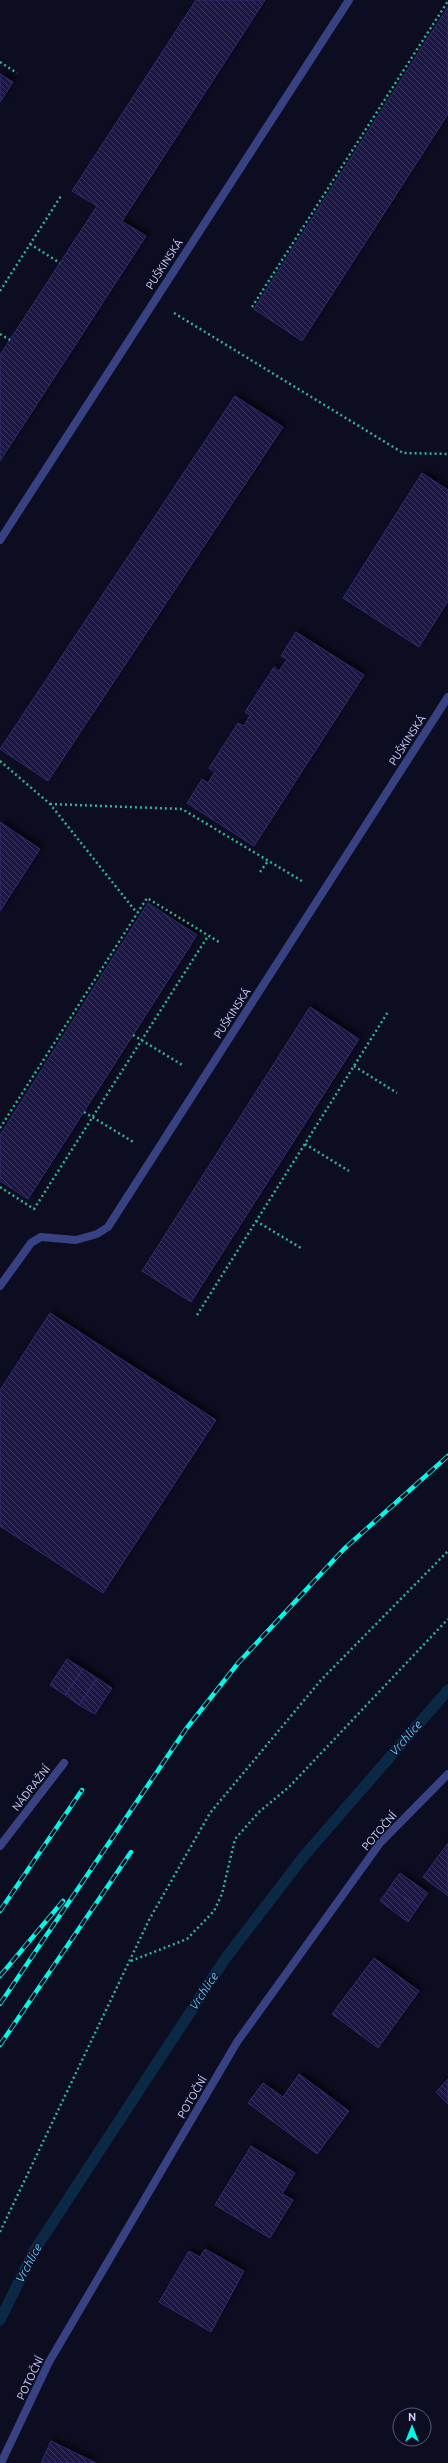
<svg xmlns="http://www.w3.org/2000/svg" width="448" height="2463" font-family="Ubuntu,sans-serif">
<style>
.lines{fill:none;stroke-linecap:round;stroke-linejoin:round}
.stream{stroke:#0b2944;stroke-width:11}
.building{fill:url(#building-back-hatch);stroke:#2d2b70;filter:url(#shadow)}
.path{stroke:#2db596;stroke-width:2.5;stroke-dasharray:2 3;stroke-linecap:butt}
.street{stroke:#384182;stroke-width:8}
.rail-casing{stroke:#00f9e9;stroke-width:4.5}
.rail{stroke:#0d0d22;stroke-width:3;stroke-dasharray:9;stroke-linecap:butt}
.labels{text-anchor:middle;stroke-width:3;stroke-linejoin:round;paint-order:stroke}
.street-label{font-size:11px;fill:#ced1ff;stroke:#0d0d22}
.water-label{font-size:12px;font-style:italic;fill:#5ccfff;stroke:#0d0d22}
</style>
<defs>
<pattern id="building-back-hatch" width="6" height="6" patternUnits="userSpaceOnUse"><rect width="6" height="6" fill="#1b1943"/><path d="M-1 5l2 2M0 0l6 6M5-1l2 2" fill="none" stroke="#3b395f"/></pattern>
<filter id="shadow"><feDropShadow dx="3.5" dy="-3.5" stdDeviation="2" flood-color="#0009"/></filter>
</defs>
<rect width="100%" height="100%" fill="#0d0d22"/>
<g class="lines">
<path class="stream" d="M0,2320L34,2251L225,1959L304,1856L448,1690"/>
</g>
<path class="building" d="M196,0H265L122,221L146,236L0,461V355L97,206L72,191Z
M448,7V114L302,341L254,309Z
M0,74L13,82L0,102Z
M235,396L283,427L48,781L0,749Z
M422,473L448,490V601L419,647L343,598Z
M296,632L364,675L254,846L187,803L202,779L208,783L215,772L209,768L238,723L244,726L250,715L245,712L274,667L279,671L287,659L281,656Z
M0,822L40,849L0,911Z
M148,903L197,935L28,1199L0,1181V1135Z
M310,1007L359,1039L191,1302L142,1271Z
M50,1313L216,1420L103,1593L0,1526V1390Z
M67,1659L83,1669L65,1695L50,1685Z
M83,1669L97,1678L79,1705L65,1695Z
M97,1678L112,1688L95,1714L79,1705Z
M448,1843V1896L423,1877Z
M400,1873L428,1893L418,1907L390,1887Z
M390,1887L418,1907L408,1922L380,1901Z
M374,1958L419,1991L378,2048L332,2014Z
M299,2074L349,2111L317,2154L248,2103L263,2083L283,2097Z
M448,2079V2104L436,2092Z
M251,2146L295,2173L282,2194L293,2200L270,2238L215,2205Z
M205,2249L244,2271L211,2332L159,2302L189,2251L200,2257Z
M51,2441L96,2463H41Z"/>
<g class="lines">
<path class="path" d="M0,62L17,73
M30,244L60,263
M0,291L61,196
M252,307L448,1
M174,313L403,453L448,454
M0,334L10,340
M0,761L50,804L137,913
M50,804L182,809L302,881
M260,872L268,861
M133,1035L184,1066
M354,1066L397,1093
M84,1112L135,1143
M0,1128L147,898L219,942
M305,1144L349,1171
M0,1187L34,1209L208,936
M256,1221L301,1248
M197,1315L388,1012
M131,1961L187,1939L214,1911L222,1894L235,1839L259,1812L289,1787L448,1619
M0,2232L149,1920L210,1813L321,1680L448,1551"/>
<path class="street" d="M0,540L349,0
M0,1286L31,1243L41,1237L76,1240L97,1234L108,1227L448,697
M0,1846L64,1763
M1,2463L49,2362L237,2042L380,1843L448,1774"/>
<g class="rail-casing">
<path id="rail" d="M0,1911L82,1790
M0,1976L63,1901
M0,2004L186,1729L239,1662L344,1549L448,1456
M0,2045L131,1852"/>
</g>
<use href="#rail" class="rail"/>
</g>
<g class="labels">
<g class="street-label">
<text transform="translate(164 264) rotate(-57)" y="4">PUŠKINSKÁ</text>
<text transform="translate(407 740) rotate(-57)" y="4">PUŠKINSKÁ</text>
<text transform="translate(232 1013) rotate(-57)" y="4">PUŠKINSKÁ</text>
<text transform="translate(31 1788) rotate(-52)" y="4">NÁDRAŽNÍ</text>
<text transform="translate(379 1831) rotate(-49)" y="4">POTOČNÍ</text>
<text transform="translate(192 2097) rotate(-60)" y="4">POTOČNÍ</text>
<text transform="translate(30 2378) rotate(-64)" y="4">POTOČNÍ</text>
</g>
<g class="water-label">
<text transform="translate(406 1738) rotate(-49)" y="4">Vrchlice</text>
<text transform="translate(204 1991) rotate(-57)" y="4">Vrchlice</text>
<text transform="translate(29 2263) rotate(-62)" y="4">Vrchlice</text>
</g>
</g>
<g transform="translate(412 2427)"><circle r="19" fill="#0d0d22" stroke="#5a5b7a"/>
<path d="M0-3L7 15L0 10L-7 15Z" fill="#00f9e9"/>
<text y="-6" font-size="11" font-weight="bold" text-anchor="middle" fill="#ced1ff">N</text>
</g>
</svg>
